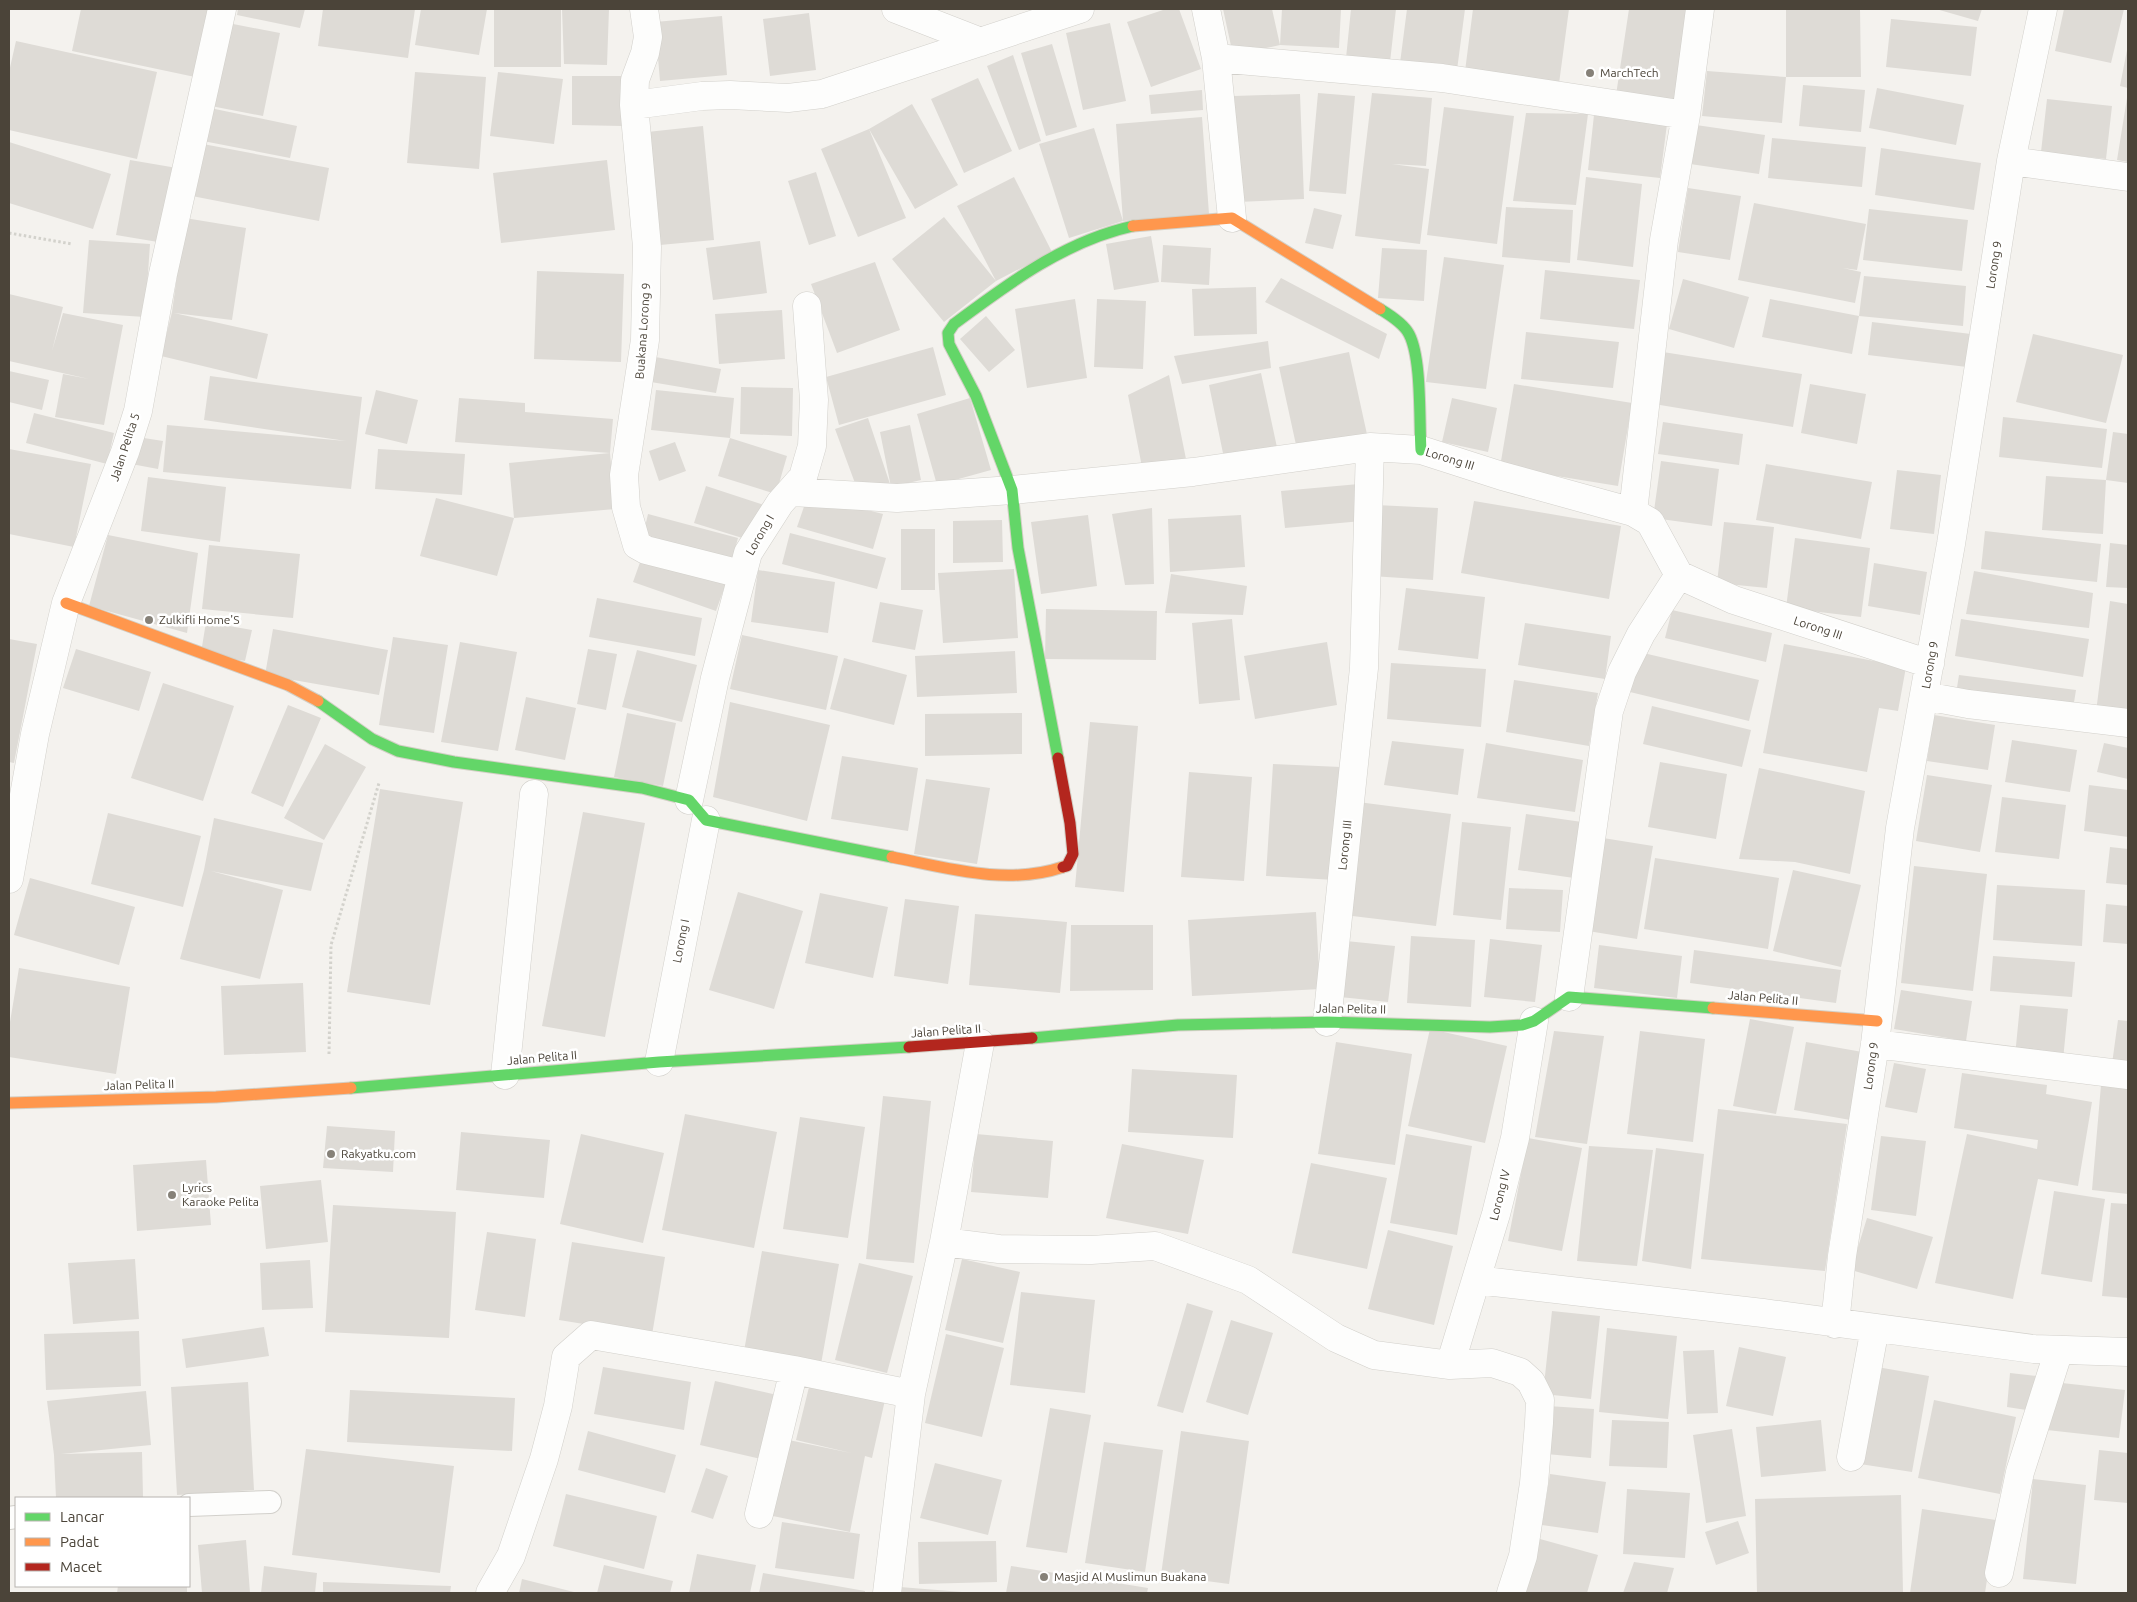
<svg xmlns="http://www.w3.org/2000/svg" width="2137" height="1602" font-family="Ubuntu,sans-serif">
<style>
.building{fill:#dedbd6}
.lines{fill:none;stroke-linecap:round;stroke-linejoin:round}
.lane-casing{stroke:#d2d0cb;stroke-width:24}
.street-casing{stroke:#d2d0cb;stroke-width:29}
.fast-casing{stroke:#d3cfc5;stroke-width:13}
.slow-casing{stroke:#d3cfc5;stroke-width:13}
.jam-casing{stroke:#d3cfc5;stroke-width:13}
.path{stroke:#d3d2cc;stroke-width:3;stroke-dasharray:2.5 2.5;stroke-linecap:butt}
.lane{stroke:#fdfdfc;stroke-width:22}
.street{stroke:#fdfdfc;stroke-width:28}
.fast{stroke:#63d668;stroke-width:11}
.slow{stroke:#ff974d;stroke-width:11}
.jam{stroke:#b3261e;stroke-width:11}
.poi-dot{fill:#868178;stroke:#fff;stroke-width:2}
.labels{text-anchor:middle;stroke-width:5;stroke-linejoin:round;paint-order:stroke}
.poi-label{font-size:12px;fill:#4b4439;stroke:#fff;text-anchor:start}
.street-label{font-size:12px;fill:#4b4439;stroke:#fff}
</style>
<rect width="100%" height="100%" fill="#f4f2ee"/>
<path class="building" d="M81,9H210L195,77L72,51Z
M238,9H305L300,28L237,15Z
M323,9H415L408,58L318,46Z
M421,9H487L479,55L415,45Z
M494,9H561V67H494Z
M562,9H609L607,65L564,64Z
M1166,9H1179L1201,69L1151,87L1127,22Z
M1223,9H1272L1280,45L1282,9H1341L1339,48L1280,45L1233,55Z
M1351,9H1396L1390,62L1346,58Z
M1407,9H1465L1457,70L1400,63Z
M1473,9H1569L1558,91L1464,79Z
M1629,9H1693L1681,105L1616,95Z
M1786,9H1860L1861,77H1786Z
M1936,9H1982L1978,21Z
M2064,9H2124L2111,63L2055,51Z
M809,13L816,70L770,76L763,19Z
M722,16L727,75L660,81L655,22Z
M1891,19L1977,27L1971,76L1886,67Z
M228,23L280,33L263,116L211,106Z
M1110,23L1126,101L1083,110L1066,33Z
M16,41L157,72L137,159L9,130V72Z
M1052,44L1077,127L1046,136L1021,53Z
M2127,50H2128V88L2120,86Z
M1013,55L1041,141L1019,150L987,66Z
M1707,71L1786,77L1782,123L1702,116Z
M415,72L486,77L479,169L407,163Z
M498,72L563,79L554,144L490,136Z
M572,76H623L622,126L572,125Z
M978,78L1012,151L964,173L931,99Z
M1803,85L1865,90L1861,132L1799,126Z
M1877,88L1964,105L1956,145L1869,128Z
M1202,90L1203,110L1151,114L1149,95Z
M1318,93L1355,96L1346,194L1309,191Z
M1372,93L1432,98L1426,166L1392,164L1429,169L1420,244L1355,236Z
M1300,94L1304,199L1238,202L1234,96Z
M2127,98H2128V162L2117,160Z
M2047,99L2112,106L2106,159L2041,152Z
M912,104L958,185L915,209L869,129L906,218L858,237L821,149L869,129Z
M1444,107L1514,116L1497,244L1427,235Z
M210,108L297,126L290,158L203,141Z
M1526,113L1588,114L1576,205L1513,201Z
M1594,115L1667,124L1660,178L1588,170Z
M1202,117L1209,214L1123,221L1116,124Z
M1696,125L1765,135L1759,174L1690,164Z
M703,126L714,240L649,246L638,133Z
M1094,128L1123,221L1069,238L1039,144Z
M1772,138L1866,147L1862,187L1768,178Z
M9,142L111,174L93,229L9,203Z
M203,144L329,168L319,221L192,196Z
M1881,148L1981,163L1974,210L1875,195Z
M130,160L177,168L164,243L116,235Z
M607,160L615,230L501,243L493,173Z
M816,172L836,236L809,245L788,181Z
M1014,177L1052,252L996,281L957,206Z
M1586,177L1642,184L1633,267L1577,260Z
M1688,188L1741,196L1730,260L1678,252Z
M1754,203L1866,224L1857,270L1843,268L1861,272L1855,303L1738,280Z
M1506,207L1573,210L1570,263L1502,257Z
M1314,208L1342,215L1333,249L1305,243Z
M1869,209L1968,220L1962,271L1863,260Z
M944,217L996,281L944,322L892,259Z
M185,218L246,228L232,320L174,313L268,334L257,379L161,356L172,312Z
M1151,236L1159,282L1114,290L1106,244Z
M89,240L150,244L145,317L83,313Z
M760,241L767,293L713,300L706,248Z
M1163,245L1211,248L1209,285L1161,282Z
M1382,248L1427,250L1424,301L1378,298Z
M1444,257L1504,265L1486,389L1426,382Z
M875,262L900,330L837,353L811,284Z
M1545,270L1640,280L1634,329L1540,319Z
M537,271L624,274L621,362L534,359Z
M1864,276L1966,286L1963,326L1859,316Z
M1281,278L1387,334L1379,359L1265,302Z
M1683,279L1749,297L1734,348L1669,329Z
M1256,287L1257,334L1194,336L1192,289Z
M9,294L63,307L52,351L63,313L123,325L104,425L55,417L63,374L89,379L9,361Z
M1075,299L1087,378L1027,388L1015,309Z
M1097,299L1146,301L1143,369L1094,367Z
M1770,299L1859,316L1852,354L1762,337Z
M782,310L785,359L719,364L715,314Z
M986,316L1015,350L989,372L960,339Z
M1872,322L1971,334L1967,367L1868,355Z
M1526,332L1619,342L1613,388L1521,379Z
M2033,334L2123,355L2106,423L2016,402Z
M1268,341L1271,368L1182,384L1174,356Z
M933,347L946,395L839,425L826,377Z
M1349,352L1368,439L1298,454L1279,367Z
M1663,352L1802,374L1793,427L1654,404Z
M650,356L721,369L716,393L645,381Z
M9,371L49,380L42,410L9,402Z
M1261,373L1278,452L1225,463L1209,385Z
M1169,375L1186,459L1142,467L1128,395Z
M210,376L362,397L351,489L163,472L167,425L346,441L204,420Z
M1514,384L1632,403L1618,486L1500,467Z
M1810,384L1866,394L1857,444L1801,433Z
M741,387L793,388L792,436L740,434Z
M376,390L418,400L407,444L365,434Z
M656,390L734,398L730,438L651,430Z
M459,398L525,403V412L613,419L610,453L455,442Z
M970,398L991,470L937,485L917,414Z
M1452,398L1497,408L1488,452L1442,442Z
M34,413L114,433L107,464L26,443Z
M2003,417L2107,429L2102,468L1999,457Z
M868,418L891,487L859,494L835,429Z
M1663,422L1743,434L1739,465L1658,454Z
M910,425L921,480L891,487L880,432Z
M2113,432L2128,434V483L2106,480Z
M131,436L163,441L158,469L126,463Z
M730,438L787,456L776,494L718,476Z
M675,442L686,471L659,481L649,451Z
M9,449L91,464L74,547L9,534Z
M378,449L465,454L462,495L375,489Z
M610,453L615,509L514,518L509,463Z
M1661,461L1719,469L1712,526L1653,518Z
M1766,464L1872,482L1861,539L1756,520Z
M1897,470L1941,475L1934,534L1890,529Z
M2046,476L2106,480L2103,534L2042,530Z
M148,477L226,487L220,542L141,531Z
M1359,484L1362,521L1285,528L1281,491Z
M706,486L764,505L752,541L694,523Z
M808,495L883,514L873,549L797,527Z
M436,498L514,518L497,576L420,556Z
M1474,501L1621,526L1609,599L1461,573Z
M1376,505L1438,508L1433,580L1371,576Z
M1152,508L1154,584L1125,585L1112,514Z
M648,514L738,538L730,567L641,544Z
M1088,515L1097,586L1041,594L1031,522Z
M1241,515L1245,567L1170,572L1168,519Z
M1002,520L1003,562L953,563V521Z
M1724,522L1774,527L1767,588L1717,583Z
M901,529H935V590H901Z
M1985,531L2101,544L2097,582L1981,569Z
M790,533L886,558L877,589L782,564Z
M108,535L198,553L187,633L89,606Z
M1795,538L1870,548L1861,617L1786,608Z
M2110,543L2128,545V588L2106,587Z
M209,545L300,554L293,618L202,609Z
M643,554L726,583L716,611L633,582Z
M1874,563L1927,572L1920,615L1868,606Z
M1014,569L1018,638L943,643L938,573Z
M758,570L835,582L828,633L751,622Z
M1974,571L2093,593L2089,628L1966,614Z
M1171,574L1247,586L1243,615L1165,613Z
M1406,588L1485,597L1478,659L1398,650Z
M597,598L702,618L695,656L589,637Z
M2110,601L2128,604V716L2096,712Z
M880,602L923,610L915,650L872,642Z
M1046,609L1157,611L1156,660L1045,659Z
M1672,610L1772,633L1766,662L1665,638Z
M1232,619L1240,700L1199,704L1192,623Z
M1961,619L2089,639L2083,677L1955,656Z
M206,622L252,630L245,661L201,653Z
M1525,623L1611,636L1605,679L1518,665Z
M273,629L388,650L379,695L265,675Z
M742,635L838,656L826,710L730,689Z
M393,637L448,645L434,733L379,725Z
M9,639L37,644L14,763L9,762Z
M460,642L517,652L498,751L441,742Z
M1327,642L1337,705L1255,719L1244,656Z
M1784,644L1906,667L1898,711L1879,708L1867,772L1763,753Z
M76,649L151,672L139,711L63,688Z
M588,649L617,654L606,710L577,704Z
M637,650L697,665L682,722L622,707Z
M1015,651L1017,693L917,697L915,656Z
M1639,652L1759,680L1749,721L1630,692Z
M844,658L907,675L894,725L830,709Z
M1391,663L1486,669L1481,727L1387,719Z
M1959,675L2076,690L2072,715L1955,700Z
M1514,680L1598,693L1589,746L1506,732Z
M163,683L234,706L203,801L131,778Z
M526,697L576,708L565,760L515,750Z
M730,702L830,725L807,821L713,797Z
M288,705L321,718L283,807L251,793Z
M1652,706L1751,730L1742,767L1643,744Z
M627,713L676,723L663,786L614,777Z
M1022,713V754L925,756V714Z
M1934,715L1995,725L1988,770L1927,761Z
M1090,722L1138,726L1124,892L1075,887Z
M2012,740L2077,750L2070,792L2005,782Z
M1392,741L1464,749L1458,795L1384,785Z
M1486,743L1583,760L1575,812L1477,798Z
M2104,743L2128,748V779L2097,772Z
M325,744L366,767L324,840L284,818Z
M842,756L918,768L908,831L831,819Z
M1660,762L1727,774L1716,839L1648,827Z
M1273,764L1341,767L1335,880L1266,876Z
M1759,768L1865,791L1850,874L1795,862L1739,859Z
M1189,772L1252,777L1244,881L1181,877Z
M1927,775L1992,785L1980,852L1916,841Z
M926,779L990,788L977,864L914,854Z
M2089,785L2128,790V837L2084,831Z
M380,789L463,802L430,1005L347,992Z
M2002,797L2066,805L2059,859L1995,852Z
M1358,802L1451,814L1436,926L1344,915Z
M583,812L645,823L605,1037L542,1026Z
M108,813L201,836L183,907L91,884Z
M1526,814L1582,822L1574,878L1518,870Z
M214,818L323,843L311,891L211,871L283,890L260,979L180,959L204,870Z
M1462,822L1511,827L1501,920L1453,915Z
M1603,838L1653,846L1637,939L1588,931Z
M2110,847L2128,849V885L2106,883Z
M1655,858L1779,878L1768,949L1644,929Z
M1914,866L1987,874L1973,991L1901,983Z
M1793,870L1861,885L1841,967L1773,951Z
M30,878L135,907L119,965L14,935Z
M1997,885L2085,890L2082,946L1993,940Z
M1509,888L1563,890L1560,932L1506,929Z
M738,892L803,911L774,1009L709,990Z
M820,893L888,907L873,978L805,963Z
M905,899L959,906L948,984L894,976Z
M2106,904L2128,906V944L2103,942Z
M1316,912L1320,989L1192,996L1188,920Z
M975,914L1067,922L1060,993L969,985Z
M1071,925H1153V990L1070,991Z
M1411,936L1475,940L1471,1007L1407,1003Z
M1490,939L1542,945L1535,1002L1484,997Z
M1346,941L1395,946L1388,1002L1340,997Z
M1599,945L1682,956L1677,998L1594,988Z
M1694,950L1841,970L1836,1003L1690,983Z
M1993,956L2075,962L2072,997L1990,991Z
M19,968L130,987L116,1074L9,1057V1028Z
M303,983L306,1052L224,1055L221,986Z
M1901,990L1972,1001L1966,1041L1894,1029Z
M2020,1005L2068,1009L2063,1060L2015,1056Z
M1750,1019L1794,1027L1776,1114L1733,1106Z
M2118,1020L2128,1021V1066L2112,1064Z
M1430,1029L1507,1046L1485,1143L1408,1126Z
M1554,1031L1604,1036L1587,1144L1535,1137Z
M1640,1031L1705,1039L1693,1142L1627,1134Z
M1336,1042L1412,1054L1395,1165L1318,1154Z
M1806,1042L1868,1053L1856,1121L1794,1110Z
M1894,1063L1926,1069L1917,1113L1885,1107Z
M1132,1069L1237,1075L1233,1138L1128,1132Z
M1962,1073L2047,1085L2046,1094L2092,1102L2078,1186L2038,1179L2013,1299L1935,1283L1967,1134L2037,1149L2038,1140L1954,1128Z
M2101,1085L2128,1087V1194L2092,1190Z
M883,1096L931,1101L914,1263L866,1259Z
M1718,1109L1847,1124L1825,1271L1701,1259Z
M685,1114L777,1132L754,1248L662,1230Z
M800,1117L865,1127L848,1238L783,1229Z
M327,1126L395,1131L393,1172L323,1168Z
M461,1132L550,1140L544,1198L456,1190Z
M581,1134L664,1153L643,1243L560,1224Z
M976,1134L1053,1141L1048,1198L971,1192Z
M1406,1134L1472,1146L1457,1235L1390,1223Z
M1881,1136L1926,1141L1916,1216L1871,1210Z
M1528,1138L1582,1148L1562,1251L1508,1241Z
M1122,1144L1204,1160L1188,1234L1106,1218Z
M1589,1146L1653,1150L1637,1266L1577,1261Z
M1656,1148L1704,1154L1691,1269L1642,1261Z
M206,1160L211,1225L137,1231L133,1165Z
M1311,1163L1387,1178L1367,1269L1292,1253Z
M321,1180L328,1242L266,1249L260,1186Z
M2054,1191L2105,1199L2092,1282L2041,1274Z
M2111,1203L2128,1204V1298L2102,1296Z
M333,1205L456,1212L449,1338L325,1332Z
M1867,1218L1933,1237L1917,1289L1851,1270Z
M1388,1230L1453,1246L1434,1325L1368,1309Z
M487,1232L536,1239L525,1317L475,1310Z
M572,1242L665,1257L652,1335L559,1320Z
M762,1251L839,1264L821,1364L744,1351Z
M135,1259L139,1319L73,1324L68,1263Z
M962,1259L1020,1272L1003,1343L945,1330Z
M310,1260L313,1308L262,1310L260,1263Z
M859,1263L913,1276L887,1373L835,1360Z
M1021,1292L1095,1300L1085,1393L1010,1385Z
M1187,1303L1213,1311L1183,1413L1157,1406Z
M1552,1311L1600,1316L1591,1399L1543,1394Z
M1231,1320L1273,1333L1248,1415L1206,1402Z
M264,1327L269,1356L186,1368L182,1339Z
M1607,1328L1677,1336L1668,1419L1599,1412Z
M139,1331L141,1386L46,1390L44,1334Z
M946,1334L1004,1348L982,1437L925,1423Z
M1739,1347L1786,1357L1773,1416L1726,1406Z
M1714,1350L1718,1413L1687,1414L1683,1351Z
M603,1367L691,1382L684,1430L594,1414Z
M1877,1367L1929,1376L1912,1472L1860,1464Z
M2010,1373L2046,1377L2033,1411L2007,1407Z
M715,1381L777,1395L761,1459L700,1445Z
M248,1382L254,1490L177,1495L171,1387Z
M2053,1382L2125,1390L2119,1438L2047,1430Z
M810,1383L885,1400L872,1458L865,1456L850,1532L768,1515L784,1439L851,1453L796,1440Z
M350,1390L515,1398L512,1451L347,1442Z
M146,1391L151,1445L61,1454L142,1452L143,1497L56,1498L54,1455L47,1401Z
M1934,1400L2016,1417L2000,1494L1918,1478Z
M1548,1406L1594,1409L1591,1458L1546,1454Z
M1050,1408L1091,1415L1067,1553L1026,1547Z
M1612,1420L1669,1422L1667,1468L1609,1466Z
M1821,1420L1826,1471L1761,1477L1756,1427Z
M1732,1429L1746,1516L1706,1523L1693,1435Z
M588,1431L676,1455L665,1493L578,1470Z
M1181,1431L1249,1441L1229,1584L1161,1575Z
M1104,1442L1163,1450L1145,1572L1085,1563Z
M306,1449L454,1466L440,1573L292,1555Z
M2099,1450L2128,1453V1503L2094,1500Z
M935,1463L1002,1480L988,1535L920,1518Z
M706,1468L728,1476L713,1519L691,1512Z
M1550,1474L1606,1482L1598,1533L1542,1525Z
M2033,1479L2086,1485L2076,1584L2023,1579Z
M1627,1489L1690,1493L1685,1558L1623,1554Z
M566,1494L657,1516L644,1569L553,1546Z
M1901,1495L1903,1592L1757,1593L1755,1499Z
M1922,1509L1996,1520L1985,1593H1910Z
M1738,1521L1749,1553L1716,1565L1705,1532Z
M782,1522L860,1534L854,1579L775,1568Z
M1540,1539L1598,1555L1587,1593H1524Z
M246,1540L250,1593H202L198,1545Z
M996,1541L997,1582L919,1584L918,1542Z
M697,1554L756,1565L750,1593H689Z
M1634,1562L1674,1568L1667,1593H1623Z
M604,1565L673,1581L670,1593H597Z
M264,1566L317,1573L315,1593H261Z
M1011,1566L1148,1588L1147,1593H1006Z
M763,1573L865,1591V1593H759Z
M522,1579L578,1593H519Z
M323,1582L451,1586L450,1593H323Z
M118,1586H187V1593H117Z
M900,1587L962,1592V1593H900Z"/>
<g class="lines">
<g class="lane-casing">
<path id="lane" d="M189,1505L270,1502
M9,1518L16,1517"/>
</g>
<g class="street-casing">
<path id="street" d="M644,9L648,37L645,53L635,80L634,105L647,247L645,340L624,475L626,507L637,545L646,550L741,574
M896,9L981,42
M1206,9L1216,58L1232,218
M1216,58L1442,78L1686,115
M634,105L702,96L730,95L788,98L822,94L1080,9
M2011,161L2128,177
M792,492L897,498L1012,490L1193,472L1370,447L1421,450L1502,476L1633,512L1650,522L1679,575L1734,600L1930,664
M1633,512L1664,240L1686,115L1700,9
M1925,696L1968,704L2128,723
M689,800L715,678L748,553L780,503L803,477L812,446L814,400L807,306
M9,879L35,734L66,603L125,452L138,411L163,274L222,9
M1569,997L1609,711L1622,672L1641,634L1679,575
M1327,1022L1364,668L1370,447
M1875,1044L2128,1075
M659,1062L706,820
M505,1075L534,794
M944,1242L999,1249L1091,1250L1155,1246L1248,1280L1336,1338L1374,1355L1450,1365L1492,1363L1520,1372L1531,1382L1540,1400L1539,1423L1534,1483L1523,1556L1511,1593
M1476,1280L1763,1313L2034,1349L2128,1352
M1835,1324L1842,1256L1875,1044L1900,828L1951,544L2011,161L2043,9
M1450,1365L1496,1214L1515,1138L1534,1021
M1851,1457L1875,1328
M759,1514L794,1370
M1999,1573L2020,1472L2059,1350
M490,1593L511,1556L544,1459L558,1406L566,1357L591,1335L794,1370L911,1394
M887,1593L911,1394L944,1242L980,1043"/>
</g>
<g class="fast-casing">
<path id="fast" d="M1380,309C1390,315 1404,324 1409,334C1422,359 1419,420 1421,450
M318,701L372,739L398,751L454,762L642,788L689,800L706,820L892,857
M1058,758L1018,548L1012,490L976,396L949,344L948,333L954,324C1009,283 1065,241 1133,226
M1032,1038L1178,1025L1327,1022L1490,1027L1522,1025L1534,1021L1569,997L1713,1008
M351,1088L659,1062L909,1047"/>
</g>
<g class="slow-casing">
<path id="slow" d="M1133,226L1232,218L1380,309
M66,603L288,685L318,701
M892,857C947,868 1007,886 1063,867
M1713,1008L1877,1021
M9,1103L216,1097L351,1088"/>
</g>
<g class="jam-casing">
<path id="jam" d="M1058,758L1070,823L1073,854L1067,866L1063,867
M909,1047L1032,1038"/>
</g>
<path class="path" d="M9,233L72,244
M329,1054L331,945L379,783"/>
<use href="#lane" class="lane"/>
<use href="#street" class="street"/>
<use href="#fast" class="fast"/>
<use href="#slow" class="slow"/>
<use href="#jam" class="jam"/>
</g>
<g class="poi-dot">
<circle cx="1590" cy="73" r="5"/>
<circle cx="149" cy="620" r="5"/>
<circle cx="331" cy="1154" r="5"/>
<circle cx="172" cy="1195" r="5"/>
<circle cx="1044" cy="1577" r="5"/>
</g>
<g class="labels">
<g class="poi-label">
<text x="1600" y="77">MarchTech</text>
<text x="159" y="624">Zulkifli Home'S</text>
<text x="341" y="1158">Rakyatku.com</text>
<text x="182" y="1192">Lyrics<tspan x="182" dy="14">Karaoke Pelita</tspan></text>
<text x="1054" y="1581">Masjid Al Muslimun Buakana</text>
</g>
<g class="street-label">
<text transform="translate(1994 265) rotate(-81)" y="4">Lorong 9</text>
<text transform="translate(643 331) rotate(-86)" y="4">Buakana Lorong 9</text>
<text transform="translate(125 447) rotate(-72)" y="4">Jalan Pelita 5</text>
<text transform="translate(1450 459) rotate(17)" y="4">Lorong III</text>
<text transform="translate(760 535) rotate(-60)" y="4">Lorong I</text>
<text transform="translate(1818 628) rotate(18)" y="4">Lorong III</text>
<text transform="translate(1930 665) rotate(-80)" y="4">Lorong 9</text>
<text transform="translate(1345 845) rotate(-84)" y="4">Lorong III</text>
<text transform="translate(681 941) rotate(-79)" y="4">Lorong I</text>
<text transform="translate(1763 998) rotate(5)" y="4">Jalan Pelita II</text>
<text transform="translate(1351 1009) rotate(1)" y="4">Jalan Pelita II</text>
<text transform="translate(946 1031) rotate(-4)" y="4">Jalan Pelita II</text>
<text transform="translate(542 1058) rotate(-5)" y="4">Jalan Pelita II</text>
<text transform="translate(1871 1066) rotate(-82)" y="4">Lorong 9</text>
<text transform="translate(139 1085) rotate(-2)" y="4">Jalan Pelita II</text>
<text transform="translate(1500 1195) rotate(-76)" y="4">Lorong IV</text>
</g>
</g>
<rect width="2137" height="1602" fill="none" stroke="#4b4439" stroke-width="20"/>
<rect x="15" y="1497" width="175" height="90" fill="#ffffff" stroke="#b7b4b0"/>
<rect x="25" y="1513" width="25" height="8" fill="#63d668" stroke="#b7b4b0"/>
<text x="60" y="1522" font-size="15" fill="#4b4439">Lancar</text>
<rect x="25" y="1538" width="25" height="8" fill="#ff974d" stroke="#b7b4b0"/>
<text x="60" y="1547" font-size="15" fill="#4b4439">Padat</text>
<rect x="25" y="1563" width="25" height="8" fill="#b3261e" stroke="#b7b4b0"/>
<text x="60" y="1572" font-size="15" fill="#4b4439">Macet</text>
</svg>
